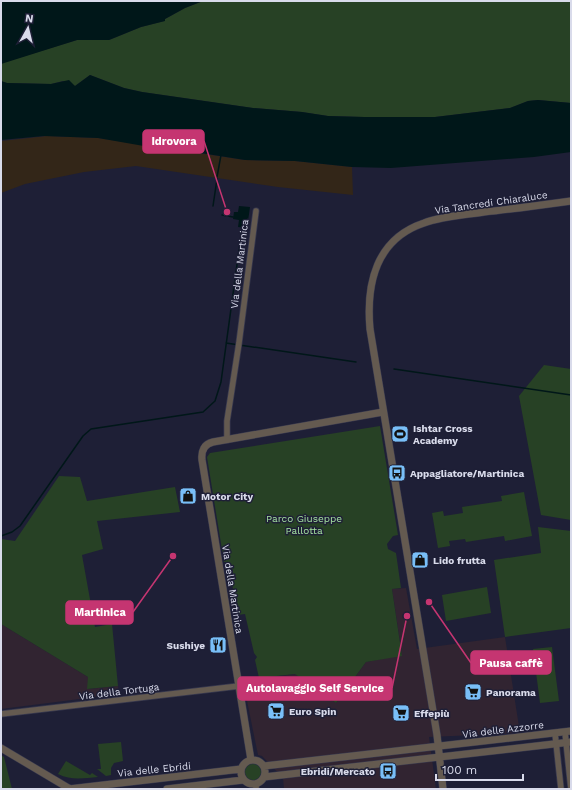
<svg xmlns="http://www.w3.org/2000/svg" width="572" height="790" font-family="'Work Sans',sans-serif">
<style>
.commercial{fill:#312431}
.industrial{fill:#332618}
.green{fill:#274125}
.water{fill:#001719}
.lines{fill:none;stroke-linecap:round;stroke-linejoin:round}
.stream{stroke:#001719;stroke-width:1.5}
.minor-casing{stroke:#38394f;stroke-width:7}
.tertiary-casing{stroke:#38394f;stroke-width:8}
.minor{stroke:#645a50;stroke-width:5.5}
.tertiary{stroke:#645a50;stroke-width:7}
.labels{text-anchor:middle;stroke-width:3;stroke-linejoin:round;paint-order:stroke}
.street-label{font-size:10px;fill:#d9dbeb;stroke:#1e1f36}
.poi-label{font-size:10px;font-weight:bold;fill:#d9dbeb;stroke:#1e1f36;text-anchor:start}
.park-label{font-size:10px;fill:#a5e2a0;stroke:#1e1f36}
.leader{fill:none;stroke:#c53571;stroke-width:1.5}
.callout-dot{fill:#c53571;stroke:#1e1f36;stroke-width:1.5}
.callout{fill:#c53571;stroke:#c53571;stroke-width:1.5}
.callout-label{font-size:11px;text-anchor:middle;font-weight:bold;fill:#fff}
</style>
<rect width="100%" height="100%" fill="#1e1f36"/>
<path class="commercial" d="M406,588L417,649L505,637L520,733L429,737L436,789H284L283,778L262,756L258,755L243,681L296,674L336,703L366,662L402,655L392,589Z
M1,624L88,677V689L118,686L119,694L1,709Z"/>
<path class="industrial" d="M47,136L98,138L245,160L295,161L352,167L353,195L278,187L136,166L84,172L25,184L1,193V141Z"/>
<path class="green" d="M203,1H571V103L538,100L528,101L510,108L435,117H364L328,116L302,112L253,108L142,92L124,88L90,75L75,86L63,81L51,84L7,83L1,81V64L5,62L77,40H109L141,27L164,21L165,19L185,8Z
M544,365L571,369V520L541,515L519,396Z
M380,426L398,535L393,536L387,544L388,549L396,553L401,588L392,589L402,656L366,662L336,703L295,674L259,678L255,660L257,657L254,653L245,614L237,615L231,576L233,574V570L229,566L228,562H224L207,457L210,453Z
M59,476L80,477L87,501L175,487L180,512L97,521L103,549L82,555L95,627L112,624L118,686L87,689L88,677L1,624V539L15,541Z
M524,492L532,536L505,541L504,536L466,542L465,539L449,541L450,546L438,548L432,513L443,511L444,516L463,513L462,507L502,501L501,496Z
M538,527L571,531V628L505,637L494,560L541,553Z
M487,587L491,613L446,621L442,595Z
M552,647L559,701L540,703L533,649Z
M121,742L123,761L114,763L111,768V775L106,776L97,769H101L98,744Z
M1,755L4,757L12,789H1Z
M66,761L90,775L92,773L98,777C84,778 72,781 58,774Z
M245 772a8 8 0 1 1 16 0a8 8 0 1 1-16 0Z"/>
<path class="water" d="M1,1H203L185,8L165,19V21L141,27L109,40H77L1,64Z
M90,75L124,88L142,92L253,108L302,112L328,116L364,117H435L510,108L528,101L538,100L571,103V152L534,157L391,168L352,167L295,161L245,160L163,147L161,149L98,138L44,136L1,140V81L7,83L51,84L69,80L75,86Z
M239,206L250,207L247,228L238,227L239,220L233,219L234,212H238Z"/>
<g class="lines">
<path class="stream" d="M217,177L221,155
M213,206L217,179
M222,215L233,217
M226,343L356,362
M394,369L571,395
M1,536L12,532L20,526L83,436L91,429L203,412L215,401L221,382L242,228"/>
<g class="minor-casing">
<path id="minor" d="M227,440V421L239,343L256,211
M1,714L239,686
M565,732L571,789
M555,733L561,789
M256,784V789"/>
</g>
<g class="tertiary-casing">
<path id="tertiary" d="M1,748L70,789
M241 772a12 12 0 1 1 24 0a12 12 0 1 1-24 0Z
M251,760L202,460C201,451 204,444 213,442L383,412
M264,766L571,731
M264,777L571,742
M69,789L241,769
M167,789L243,780
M443,789L437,735L370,329C366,284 376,239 424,223C443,216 464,215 484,212C513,209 542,205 571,201"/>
</g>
<use href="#minor" class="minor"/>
<use href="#tertiary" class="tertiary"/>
</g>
<defs>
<g id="stadium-square" transform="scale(0.9)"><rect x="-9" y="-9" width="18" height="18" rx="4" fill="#79bff8" stroke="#1e1f36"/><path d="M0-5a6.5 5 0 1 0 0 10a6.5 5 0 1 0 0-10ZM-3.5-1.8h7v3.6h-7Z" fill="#111"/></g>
<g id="bus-square" transform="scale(0.9)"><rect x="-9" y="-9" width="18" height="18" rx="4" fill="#79bff8" stroke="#1e1f36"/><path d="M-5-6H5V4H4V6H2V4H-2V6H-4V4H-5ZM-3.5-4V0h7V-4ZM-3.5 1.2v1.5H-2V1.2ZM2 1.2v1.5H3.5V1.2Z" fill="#111"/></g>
<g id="shop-square" transform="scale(0.9)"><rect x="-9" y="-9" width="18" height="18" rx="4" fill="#79bff8" stroke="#1e1f36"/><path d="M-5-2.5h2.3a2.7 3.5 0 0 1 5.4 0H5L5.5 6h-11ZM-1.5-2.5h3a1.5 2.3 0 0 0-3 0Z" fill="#111"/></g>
<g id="restaurant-square" transform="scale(0.9)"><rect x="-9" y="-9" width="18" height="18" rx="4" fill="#79bff8" stroke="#1e1f36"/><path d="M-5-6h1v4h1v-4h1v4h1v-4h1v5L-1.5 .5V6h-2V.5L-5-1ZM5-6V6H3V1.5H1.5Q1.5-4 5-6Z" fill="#111"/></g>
<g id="supermarket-square" transform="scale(0.9)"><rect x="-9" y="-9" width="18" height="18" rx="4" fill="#79bff8" stroke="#1e1f36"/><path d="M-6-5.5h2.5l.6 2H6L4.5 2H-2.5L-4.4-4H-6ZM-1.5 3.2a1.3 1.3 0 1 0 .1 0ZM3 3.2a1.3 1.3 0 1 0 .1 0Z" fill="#111"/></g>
</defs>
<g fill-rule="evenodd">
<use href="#stadium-square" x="400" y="434"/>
<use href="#bus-square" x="397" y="473"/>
<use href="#shop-square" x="188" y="496"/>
<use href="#shop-square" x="420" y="560"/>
<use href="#restaurant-square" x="218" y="645"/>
<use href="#supermarket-square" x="473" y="692"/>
<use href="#supermarket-square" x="276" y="711"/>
<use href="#supermarket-square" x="401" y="713"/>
<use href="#bus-square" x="388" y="771"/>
</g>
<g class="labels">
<g class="street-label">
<text transform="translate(491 202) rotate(-8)" y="4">Via Tancredi Chiaraluce</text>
<text transform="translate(239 264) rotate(-83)" y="4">Via della Martinica</text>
<text transform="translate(233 589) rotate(81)" y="4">Via della Martinica</text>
<text transform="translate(119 691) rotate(-7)" y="4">Via della Tortuga</text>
<text transform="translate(503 729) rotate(-7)" y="4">Via delle Azzorre</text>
<text transform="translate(154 769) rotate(-6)" y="4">Via delle Ebridi</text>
</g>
<g class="poi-label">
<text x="413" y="432">Ishtar Cross<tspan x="413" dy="12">Academy</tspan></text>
<text x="410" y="477">Appagliatore/Martinica</text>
<text x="201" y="500">Motor City</text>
<text x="433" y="564">Lido frutta</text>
<text x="205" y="649" text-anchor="end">Sushiye</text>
<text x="486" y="696">Panorama</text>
<text x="289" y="715">Euro Spin</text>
<text x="414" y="717">Effepiù</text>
<text x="375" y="775" text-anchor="end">Ebridi/Mercato</text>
</g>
<g class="park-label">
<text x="304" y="522">Parco Giuseppe<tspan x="304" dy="12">Pallotta</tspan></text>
</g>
</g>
<path class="leader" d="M227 212L204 141M173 556L133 612M429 602L471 663M407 616L392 688"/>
<g class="callout-dot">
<circle cx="227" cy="212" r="4"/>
<circle cx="173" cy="556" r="4"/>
<circle cx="429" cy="602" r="4"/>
<circle cx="407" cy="616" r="4"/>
</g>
<g class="callout">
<rect x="143" y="130" width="61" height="23" rx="4"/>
<rect x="66" y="601" width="67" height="23" rx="4"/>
<rect x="471" y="651" width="80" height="23" rx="4"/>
<rect x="238" y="677" width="154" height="23" rx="4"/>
</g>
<g class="callout-label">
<text x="174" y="145">Idrovora</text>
<text x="100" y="616">Martinica</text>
<text x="511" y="667">Pausa caffè</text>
<text x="315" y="692">Autolavaggio Self Service</text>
</g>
<rect width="572" height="790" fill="none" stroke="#d9dbeb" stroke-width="4"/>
<g transform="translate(28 28) rotate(8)" stroke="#1e1f36" stroke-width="3" paint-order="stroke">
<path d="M0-3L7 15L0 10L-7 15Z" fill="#d9dbeb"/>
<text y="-6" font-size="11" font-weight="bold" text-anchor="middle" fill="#d9dbeb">N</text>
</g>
<path d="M436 774v6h87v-6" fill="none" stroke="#d9dbeb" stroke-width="2"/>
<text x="442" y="774" font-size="12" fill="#d9dbeb" stroke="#1e1f36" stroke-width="3" paint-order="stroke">100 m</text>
</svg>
